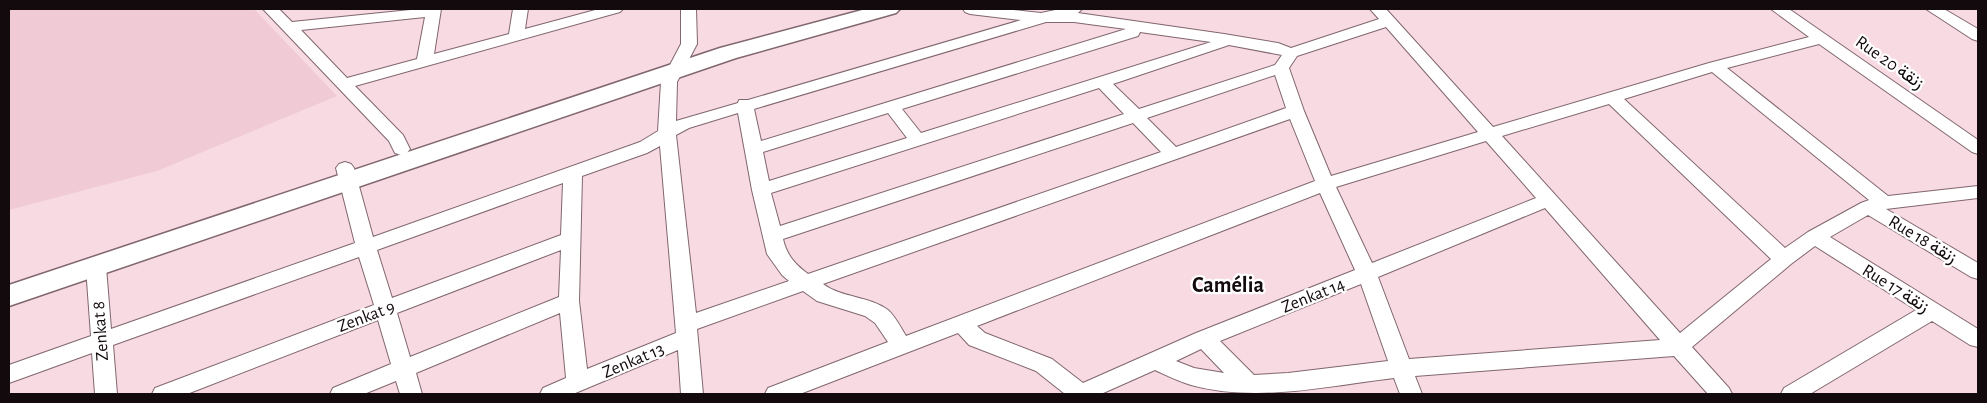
<svg xmlns="http://www.w3.org/2000/svg" width="1987" height="403" font-family="'Alegreya Sans',Vazirmatn,sans-serif">
<style>
.built{fill:#f0cbd6}
.lines{fill:none;stroke-linecap:round;stroke-linejoin:round}
.street-casing{stroke:#80666e;stroke-width:2}
.secondary-casing{stroke:#80666e;stroke-width:3}
.street{fill:#fff;fill-rule:evenodd}
.secondary{fill:#fff;fill-rule:evenodd}
.labels{text-anchor:middle;stroke-width:4.5;stroke-linejoin:round;paint-order:stroke}
.street-label{font-size:18px;fill:#130a0d;stroke:#fff}
.district-label{font-size:22px;font-weight:bold;fill:#130a0d;stroke:#fff}
</style>
<rect width="100%" height="100%" fill="#f8dae2"/>
<path class="built" d="M9,9H254L337,96L157,171L9,210Z"/>
<g class="lines">
<g class="street-casing">
<path id="street" d="M263,9H279L292,22L420,9H441L434,54L509,34L513,9H528L525,29L599,9H623L620,12L355,86L403,135L410,149L407,153L401,155L395,153L389,141ZM425,17L417,59L347,78L301,30Z
M681,9H696L697,44L677,82L676,121L738,103L739,100H748L1021,20L970,14L965,12L963,9H1004L1041,13L1060,9H1082L1078,13L1224,34L1278,43L1291,48L1379,19L1370,9H1386L1493,127L1709,63L1809,37L1771,9H1789L1978,140V154L1972,152L1819,44L1727,68L1888,196L1978,186V198L1886,209L1978,263V279L1971,277L1868,215L1830,237L1978,329V347L1970,345L1932,321L1810,394H1781L1784,388L1916,310L1815,246L1791,264L1692,347L1729,388L1732,394H1708L1674,356L1415,376L1422,394H1400L1394,378C1328,386 1256,403 1191,385C1178,381 1166,375 1155,370L1101,394H1065L1036,371L969,345L958,333L800,394H765L768,388L888,342L875,323L865,316L817,301L803,291L697,329L703,394H681L678,350L573,394H540L543,388L566,378L560,313L416,373L422,394H400L396,381L364,394H330L333,388L391,364L378,320L187,394H152L155,388L374,305L359,257L113,345L117,394H95L92,353L9,383V365L91,336L86,267L89,262L96,260L103,262L106,267L111,329L355,243L336,168L339,164L345,162L351,164L354,168L373,237L640,142L658,131L661,82L681,44ZM1046,22H1074L1126,29L761,141L754,109ZM1386,27L1478,132L1331,176L1304,111L1289,68L1297,56ZM1140,32L1211,42L921,133L902,109L1138,36ZM1229,45L1282,55L1275,65L1139,109L1113,84ZM1712,72L1869,200L1861,203L1808,232L1785,248L1624,99ZM1275,75L1286,108L1176,147L1147,118ZM1099,88L1124,114L780,226L771,193ZM1609,104L1771,259L1680,333L1502,136ZM738,113L752,190L767,254L782,275L789,281L696,313L676,135L689,128ZM888,113L907,138L769,181L763,152ZM1290,119L1315,181L906,336C901,328 895,316 888,310C869,296 842,298 823,284ZM1133,123L1161,152L808,274C795,264 787,256 783,239ZM1486,141L1536,198L1372,263L1336,187ZM660,146L676,333L587,369L579,301L582,176L647,153ZM563,183L561,235L392,298L377,250ZM1320,193L1355,270L1196,333L1083,383L1052,359L985,333L977,326ZM1545,208L1660,340L1409,359L1378,277ZM561,250L559,297L410,357L397,313ZM1361,284L1388,361L1288,373L1254,375L1220,341ZM1201,349L1224,373L1194,368L1176,361Z
M1926,9H1944L1978,29V41L1972,39Z"/>
</g>
<g class="secondary-casing">
<path id="secondary" d="M866,9H900L896,13L736,58L9,306V285L720,48Z"/>
</g>
<use href="#street" class="street"/>
<use href="#secondary" class="secondary"/>
</g>
<g class="labels">
<g class="street-label">
<text transform="translate(1890 62) rotate(35)" y="6">Rue 20 زنقة</text>
<text transform="translate(1923 239) rotate(31)" y="6">Rue 18 زنقة</text>
<text transform="translate(1896 288) rotate(32)" y="6">Rue 17 زنقة</text>
<text transform="translate(1313 295) rotate(-22)" y="6">Zenkat 14</text>
<text transform="translate(366 316) rotate(-21)" y="6">Zenkat 9</text>
<text transform="translate(100 331) rotate(-94)" y="6">Zenkat 8</text>
<text transform="translate(633 360) rotate(-23)" y="6">Zenkat 13</text>
</g>
<g class="district-label">
<text x="1228" y="292">Camélia</text>
</g>
</g>
<rect width="1987" height="403" fill="none" stroke="#130a0d" stroke-width="20"/>
</svg>
